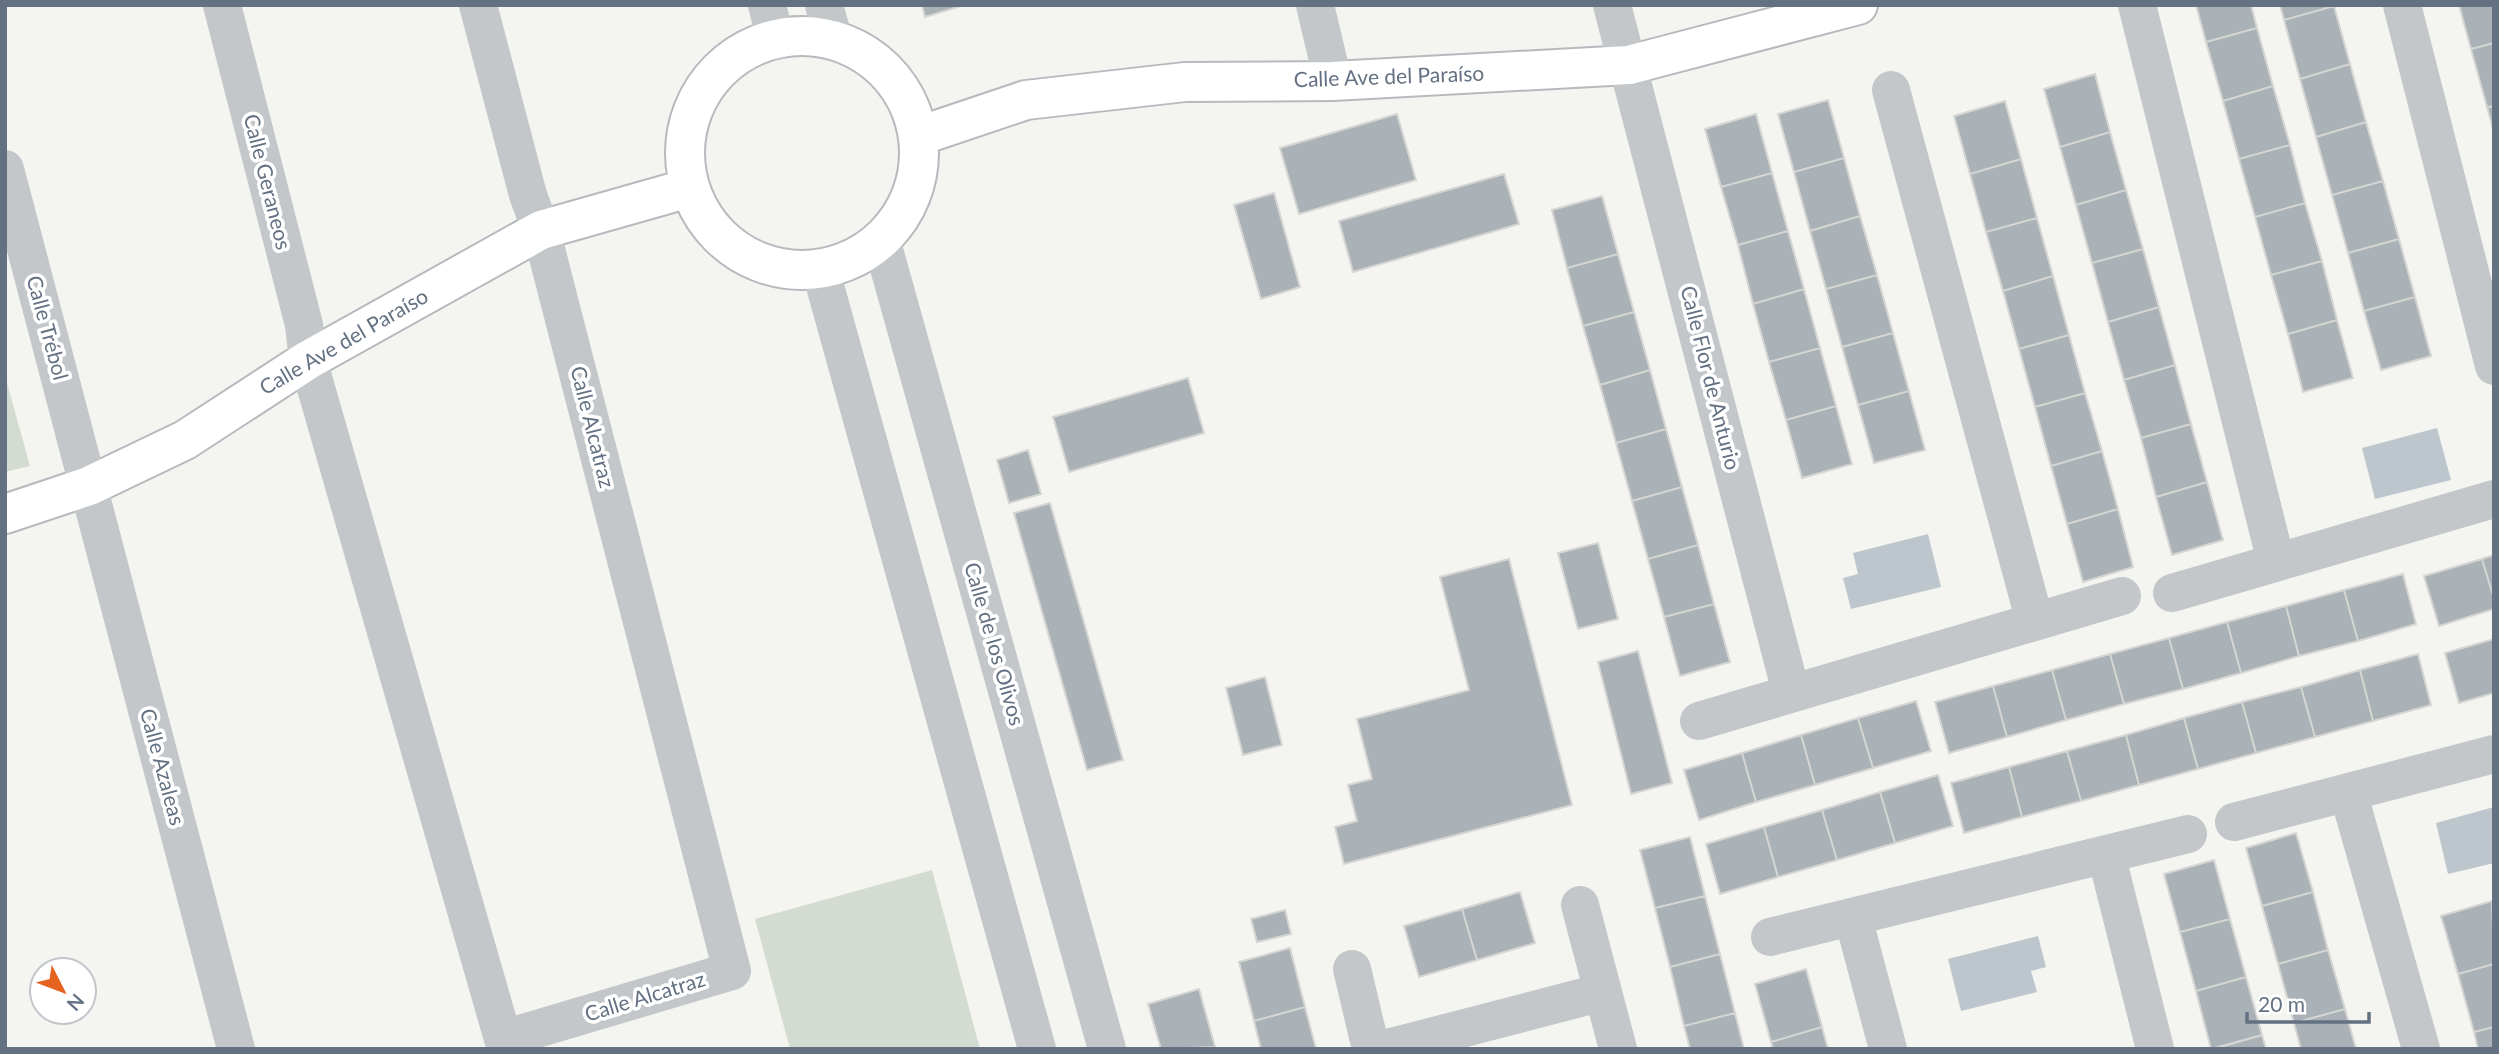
<svg xmlns="http://www.w3.org/2000/svg" width="2499" height="1054" font-family="Lato,sans-serif">
<style>
.green{fill:#d4dcd1}
.water{fill:#bdc6cc}
.building{fill:#aab1b7;stroke:#d5d6d3;stroke-width:2}
.lines{fill:none;stroke-linecap:round;stroke-linejoin:round}
.secondary-casing{stroke:#b6babe;stroke-width:42}
.street{stroke:#c4c7ca;stroke-width:38}
.secondary{stroke:#fff;stroke-width:38}
.labels{text-anchor:middle;stroke-width:7;stroke-linejoin:round;paint-order:stroke}
.street-label{font-size:21px;fill:#637182;stroke:#fff}
</style>
<rect width="100%" height="100%" fill="#f4f5f0"/>
<path class="green" d="M5,376L30,466L5,472Z
M932,870L980,1049H790L755,919Z"/>
<path class="water" d="M2437,428L2451,480L2375,499L2362,448Z
M1928,534L1941,587L1851,609L1843,578L1858,574L1853,553Z
M2494,807V863L2448,874L2436,823Z
M2038,936L2046,967L2031,971L2037,992L1961,1011L1948,959Z"/>
<path class="building" d="M922,5H964L925,17Z
M2196,5H2251L2257,28L2206,42Z
M2280,5H2334V6L2284,20Z
M2459,5H2494V43L2471,49Z
M2334,6L2350,64L2300,79L2284,20Z
M2257,28L2273,86L2223,101L2206,42Z
M2494,43V106L2487,107L2471,49Z
M2350,64L2366,122L2316,137L2300,79Z
M2095,74L2110,132L2060,147L2044,89Z
M2273,86L2290,145L2239,159L2223,101Z
M1828,100L1844,158L1794,172L1778,114Z
M2005,101L2021,159L1970,174L1954,116Z
M2494,106V132L2487,107Z
M1397,114L1416,180L1299,214L1280,148Z
M1756,114L1772,173L1721,187L1705,129Z
M2366,122L2383,181L2332,195L2316,137Z
M2110,132L2126,190L2076,205L2060,147Z
M2290,145L2305,203L2255,217L2239,159Z
M1844,158L1860,216L1810,231L1794,172Z
M2021,159L2037,218L1986,232L1970,174Z
M1772,173L1788,231L1738,245L1721,187Z
M1504,174L1519,224L1353,272L1339,221Z
M2383,181L2399,239L2348,253L2332,195Z
M2126,190L2143,249L2092,263L2076,205Z
M1274,193L1300,287L1261,299L1234,205Z
M1602,196L1618,254L1567,268L1552,210Z
M2305,203L2322,261L2271,275L2255,217Z
M1860,216L1877,275L1826,289L1810,231Z
M2037,218L2053,276L2003,291L1986,232Z
M1788,231L1804,289L1753,304L1738,245Z
M2399,239L2415,297L2364,311L2348,253Z
M2143,249L2159,307L2108,322L2092,263Z
M1618,254L1634,312L1583,326L1567,268Z
M2322,261L2337,320L2288,334L2271,275Z
M1877,275L1893,333L1842,347L1826,289Z
M2053,276L2069,335L2019,349L2003,291Z
M1804,289L1820,348L1769,362L1753,304Z
M2415,297L2431,356L2381,370L2364,311Z
M2159,307L2175,365L2124,380L2108,322Z
M1634,312L1650,370L1600,385L1583,326Z
M2337,320L2353,378L2303,392L2288,334Z
M1893,333L1909,391L1858,405L1842,347Z
M2069,335L2085,393L2035,407L2019,349Z
M1820,348L1836,406L1786,420L1769,362Z
M2175,365L2191,424L2141,438L2124,380Z
M1650,370L1666,429L1616,443L1600,385Z
M1188,378L1204,433L1069,472L1053,417Z
M1909,391L1925,450L1874,463L1858,405Z
M2085,393L2102,451L2051,466L2035,407Z
M1836,406L1852,464L1802,478L1786,420Z
M2191,424L2207,482L2156,497L2141,438Z
M1666,429L1682,487L1632,501L1616,443Z
M1028,450L1041,494L1009,503L997,460Z
M2102,451L2118,509L2067,524L2051,466Z
M2207,482L2223,540L2172,555L2156,497Z
M1682,487L1698,545L1648,559L1632,501Z
M1050,503L1123,760L1087,770L1014,513Z
M2118,509L2133,567L2083,582L2067,524Z
M1598,543L1618,619L1578,629L1558,553Z
M1698,545L1714,604L1664,617L1648,559Z
M2494,555V599L2482,559Z
M1509,559L1572,805L1344,864L1335,827L1357,821L1348,785L1372,779L1357,719L1469,690L1440,577Z
M2482,559L2494,599V609L2439,626L2424,576Z
M2403,574L2416,624L2358,641L2344,590Z
M2344,590L2358,641L2299,656L2286,606Z
M1714,604L1730,662L1680,676L1664,617Z
M2286,606L2299,656L2241,673L2227,622Z
M2227,622L2241,673L2183,689L2169,638Z
M2169,638L2183,689L2124,704L2110,654Z
M2494,639V693L2459,703L2445,653Z
M1638,651L1672,783L1631,794L1598,662Z
M2110,654L2124,704L2066,720L2052,670Z
M2418,654L2431,705L2373,721L2360,670Z
M2052,670L2066,720L2007,737L1993,686Z
M2360,670L2373,721L2315,737L2301,687Z
M1265,677L1282,745L1243,755L1226,688Z
M1993,686L2007,737L1949,753L1935,702Z
M2301,687L2315,737L2256,753L2242,702Z
M1916,701L1931,751L1873,768L1858,718Z
M2242,702L2256,753L2198,769L2184,718Z
M1858,718L1873,768L1815,785L1801,735Z
M2184,718L2198,769L2139,785L2126,735Z
M1801,735L1815,785L1756,802L1742,753Z
M2126,735L2139,785L2081,801L2067,751Z
M2067,751L2081,801L2022,817L2009,767Z
M1742,753L1756,802L1699,820L1684,770Z
M2009,767L2022,817L1964,833L1951,783Z
M1938,775L1953,826L1895,843L1880,792Z
M1880,792L1895,843L1837,860L1822,810Z
M1822,810L1837,860L1778,877L1764,827Z
M1764,827L1778,877L1720,894L1706,844Z
M2296,833L2313,892L2262,906L2246,848Z
M1690,837L1705,896L1655,908L1640,850Z
M2214,860L2230,919L2180,932L2164,874Z
M1520,892L1535,943L1477,960L1462,909Z
M2313,892L2328,950L2278,964L2262,906Z
M1705,896L1720,954L1670,967L1655,908Z
M2492,901L2494,964L2458,974L2441,916Z
M1462,909L1477,960L1419,977L1404,926Z
M1285,910L1291,934L1257,942L1251,919Z
M2230,919L2246,977L2196,991L2180,932Z
M1290,948L1305,1007L1254,1021L1239,962Z
M2328,950L2345,1009L2294,1023L2278,964Z
M1720,954L1735,1013L1684,1026L1670,967Z
M2494,964V1027L2474,1032L2458,974Z
M1806,969L1822,1027L1771,1042L1755,984Z
M2246,977L2262,1035L2211,1049L2196,991Z
M1199,989L1215,1047L1161,1049L1148,1004Z
M1305,1007L1316,1049H1261L1254,1021Z
M2345,1009L2356,1049H2301L2294,1023Z
M1735,1013L1744,1049H1690L1684,1026Z
M1822,1027L1828,1049H1773L1771,1042Z
M2494,1027V1049H2478L2474,1032Z
M2262,1035L2266,1049H2214Z"/>
<g class="lines">
<g class="secondary-casing">
<path id="secondary" d="M685 153a117 117 0 1 1 234 0a117 117 0 1 1-234 0Z
M919,136L1026,100L1185,82L1333,81L1629,65L1858,5
M5,514L89,486L185,440L308,360L541,230L689,188"/>
</g>
<path class="street" d="M222,5L304,325L308,360L503,1039L732,971L541,230L528,195L478,5
M767,5L776,41
M824,5L834,41
M1315,5L1333,81
M1612,5L1791,692
M2137,5L2276,562
M2402,5L2494,366
M1891,90L2035,622
M5,169L236,1049
M881,239L1107,1049
M820,268L1037,1049
M2172,593L2494,499
M1699,721L2122,596
M2348,792L2421,1049
M2234,822L2494,754
M2106,854L2155,1049
M1580,905L1618,1049
M1853,917L1888,1049
M1770,937L2188,834
M1352,969L1371,1049
M1384,1049L1603,992"/>
<use href="#secondary" class="secondary"/>
</g>
<g class="labels">
<g class="street-label">
<text transform="translate(1389 77) rotate(-2)" y="7">Calle Ave del Paraíso</text>
<text transform="translate(267 182) rotate(76)" y="7">Calle Geraneos</text>
<text transform="translate(47 328) rotate(75)" y="7">Calle Trébol</text>
<text transform="translate(344 342) rotate(-30)" y="7">Calle Ave del Paraíso</text>
<text transform="translate(1710 378) rotate(76)" y="7">Calle Flor de Anturio</text>
<text transform="translate(592 427) rotate(76)" y="7">Calle Alcatraz</text>
<text transform="translate(994 644) rotate(74)" y="7">Calle de los Olivos</text>
<text transform="translate(162 767) rotate(75)" y="7">Calle Azaleas</text>
<text transform="translate(645 997) rotate(-17)" y="7">Calle Alcatraz</text>
</g>
</g>
<rect width="2499" height="1054" fill="none" stroke="#637182" stroke-width="14"/>
<g transform="translate(63 991) rotate(132)"><circle r="33" fill="#ffffff" stroke="#c1c6cd" stroke-width="2"/>
<path d="M0-5L12 26L0 18L-12 26Z" fill="#e6621f"/>
<text y="-10" font-size="19" font-weight="bold" text-anchor="middle" fill="#637182">N</text>
</g>
<path d="M2247 1012v10h122v-10" fill="none" stroke="#637182" stroke-width="3.5"/>
<text x="2258" y="1012" font-size="21" fill="#637182" stroke="#ffffff" stroke-width="5" paint-order="stroke">20 m</text>
</svg>
